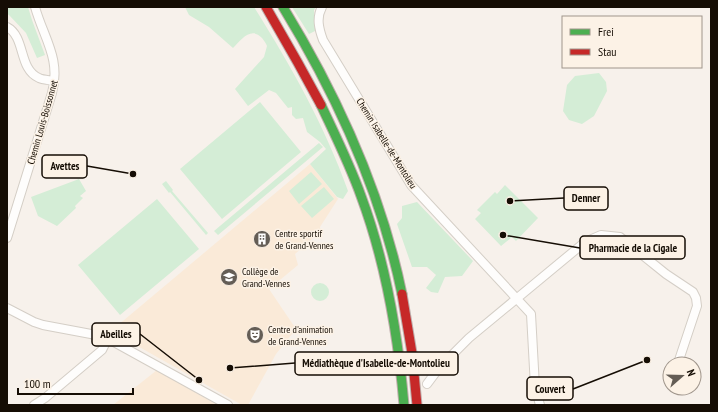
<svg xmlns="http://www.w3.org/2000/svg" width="718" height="412" font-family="'PT Sans Narrow',sans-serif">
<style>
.built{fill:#faead8}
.green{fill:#d4edd6}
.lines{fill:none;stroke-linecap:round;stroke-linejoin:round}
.street-casing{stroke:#d4cec6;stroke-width:10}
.fast-casing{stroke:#beadab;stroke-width:11}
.jam-casing{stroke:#beadab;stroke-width:11}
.street{stroke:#fefdfc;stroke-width:8}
.fast{stroke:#4caf50;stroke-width:9}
.jam{stroke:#c62828;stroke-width:9}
.labels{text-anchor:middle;stroke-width:3;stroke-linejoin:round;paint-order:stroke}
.street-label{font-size:10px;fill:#150d04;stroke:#fcf2e6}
.poi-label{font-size:10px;fill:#150d04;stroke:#fcf2e6;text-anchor:start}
.leader{fill:none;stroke:#150d04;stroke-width:1.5}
.callout-dot{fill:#150d04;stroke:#fcf2e6;stroke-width:1.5}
.callout{fill:#fcf2e6;stroke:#150d04;stroke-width:1.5}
.callout-label{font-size:11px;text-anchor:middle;font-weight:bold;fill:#150d04}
</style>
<rect width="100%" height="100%" fill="#f7f1eb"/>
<path class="built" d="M310,164L338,199L320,227L321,231L295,254L298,265L269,289L296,329L276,354L248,405H242L111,331Z
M157,370L217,405H113Z"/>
<path class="green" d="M7,7H28L32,20L45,55L37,58L26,33L9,15L7,14Z
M185,7H254C291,66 325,126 348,191L343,199L337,197L310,164L326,149L320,142L307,132L303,118L296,119L292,115V107L288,108L276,93L269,90L248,106L235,89L264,57L267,46C266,43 264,41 262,38C251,26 241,40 233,48L209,27L189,15Z
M292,7H316L314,10L315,31L309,34Z
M599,73L606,82L607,91L594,116L582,124L569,120L563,111L567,85L575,76Z
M260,102L301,152L222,219L180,169Z
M319,143L323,147L218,235L214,231Z
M311,172L322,184L299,204L289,191Z
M79,179L86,191L80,196L83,198L75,206L76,208L57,226L38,216L31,197Z
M166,181L173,190L172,191L208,233L206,235L170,192L169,193L162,184Z
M505,185L538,218L516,241L512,237L501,246L475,219L481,213L477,210L495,192L497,194Z
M324,187L334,199L312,218L301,206Z
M157,199L199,249L120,315L78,265Z
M417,202L473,261L462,276L445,277L438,293L431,292L426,288L436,275L427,267H412L397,224L402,218V206Z
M311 292a9 9 0 1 1 18 0a9 9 0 1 1-18 0Z"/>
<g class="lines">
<g class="street-casing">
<path id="street" d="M322,7C316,18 319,29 323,40L411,185L531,314L535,387L540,405
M7,27C26,37 18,69 39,78C43,80 50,80 54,81
M7,238L52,93C61,58 44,39 35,7
M7,308L34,322L43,325L91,334L114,342L228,405
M427,384L439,368L469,338L585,242L601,235L620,237L666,274L693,292L696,298L697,306L678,363
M34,405L45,398L102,350L105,344L107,339"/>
</g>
<g class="fast-casing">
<path id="fast" d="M283,7C338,97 381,191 402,294
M321,105C335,135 350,165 361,196C386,263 398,334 404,405"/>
</g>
<g class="jam-casing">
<path id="jam" d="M266,7L298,63L321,105
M402,294L412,353L417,405"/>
</g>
<use href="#street" class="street"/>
<use href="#fast" class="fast"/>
<use href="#jam" class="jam"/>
</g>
<defs>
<g id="building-disc" transform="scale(0.9)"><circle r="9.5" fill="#645d55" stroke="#fcf2e6"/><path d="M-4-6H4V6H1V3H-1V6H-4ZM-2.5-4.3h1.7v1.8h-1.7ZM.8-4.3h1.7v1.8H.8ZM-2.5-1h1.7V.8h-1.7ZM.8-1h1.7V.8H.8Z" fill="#fff"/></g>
<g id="school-disc" transform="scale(0.9)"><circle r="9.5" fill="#645d55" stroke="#fcf2e6"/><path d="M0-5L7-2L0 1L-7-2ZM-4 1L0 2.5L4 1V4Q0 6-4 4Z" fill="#fff"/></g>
<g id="theatre-disc" transform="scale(0.9)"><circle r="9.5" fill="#645d55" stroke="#fcf2e6"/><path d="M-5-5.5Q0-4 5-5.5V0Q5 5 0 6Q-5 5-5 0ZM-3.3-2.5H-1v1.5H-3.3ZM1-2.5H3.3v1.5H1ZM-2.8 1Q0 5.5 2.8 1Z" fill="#fff"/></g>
</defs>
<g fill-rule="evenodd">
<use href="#building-disc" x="262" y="239"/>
<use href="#school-disc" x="229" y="277"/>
<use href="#theatre-disc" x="255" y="335"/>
</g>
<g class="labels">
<g class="street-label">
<text transform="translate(42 122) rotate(-74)" y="4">Chemin Louis-Boissonnet</text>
<text transform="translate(387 143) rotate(58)" y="4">Chemin Isabelle-de-Montolieu</text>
</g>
<g class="poi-label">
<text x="275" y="237">Centre sportif<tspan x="275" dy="12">de Grand-Vennes</tspan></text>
<text x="242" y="275">Collège de<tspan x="242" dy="12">Grand-Vennes</tspan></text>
<text x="268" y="333">Centre d'animation<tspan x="268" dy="12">de Grand-Vennes</tspan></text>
</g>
</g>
<path class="leader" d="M133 174L87 166M510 201L564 198M503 235L580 248M199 380L140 334M230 368L295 363M647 360L573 389"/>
<g class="callout-dot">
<circle cx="133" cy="174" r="4"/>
<circle cx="510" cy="201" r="4"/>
<circle cx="503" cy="235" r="4"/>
<circle cx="199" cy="380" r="4"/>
<circle cx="230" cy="368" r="4"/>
<circle cx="647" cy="360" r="4"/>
</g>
<g class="callout">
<rect x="42" y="155" width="45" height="23" rx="4"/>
<rect x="564" y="187" width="44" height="23" rx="4"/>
<rect x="580" y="236" width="105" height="23" rx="4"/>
<rect x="92" y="323" width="48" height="23" rx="4"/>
<rect x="295" y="352" width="163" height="23" rx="4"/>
<rect x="527" y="377" width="46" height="23" rx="4"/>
</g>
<g class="callout-label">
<text x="65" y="170">Avettes</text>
<text x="586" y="202">Denner</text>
<text x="633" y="252">Pharmacie de la Cigale</text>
<text x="116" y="338">Abeilles</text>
<text x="376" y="367">Médiathèque d'Isabelle-de-Montolieu</text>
<text x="550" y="393">Couvert</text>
</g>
<rect width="718" height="412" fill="none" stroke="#150d04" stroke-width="16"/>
<rect x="562" y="16" width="140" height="52" fill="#fcf2e6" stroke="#a0968c"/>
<rect x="570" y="29" width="20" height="6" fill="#4caf50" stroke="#a0968c"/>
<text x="598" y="36" font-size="12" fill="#150d04">Frei</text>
<rect x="570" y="49" width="20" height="6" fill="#c62828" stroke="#a0968c"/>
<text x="598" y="56" font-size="12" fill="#150d04">Stau</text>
<g transform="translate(682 376) rotate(70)"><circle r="19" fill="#fcf2e6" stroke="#a0968c"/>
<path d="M0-3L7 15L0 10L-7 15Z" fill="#645d55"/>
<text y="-6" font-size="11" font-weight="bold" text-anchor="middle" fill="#150d04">N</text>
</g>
<path d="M18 388v6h115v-6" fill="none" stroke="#150d04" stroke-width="2"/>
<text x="24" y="388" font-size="12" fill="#150d04" stroke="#fcf2e6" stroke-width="3" paint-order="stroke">100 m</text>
</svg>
